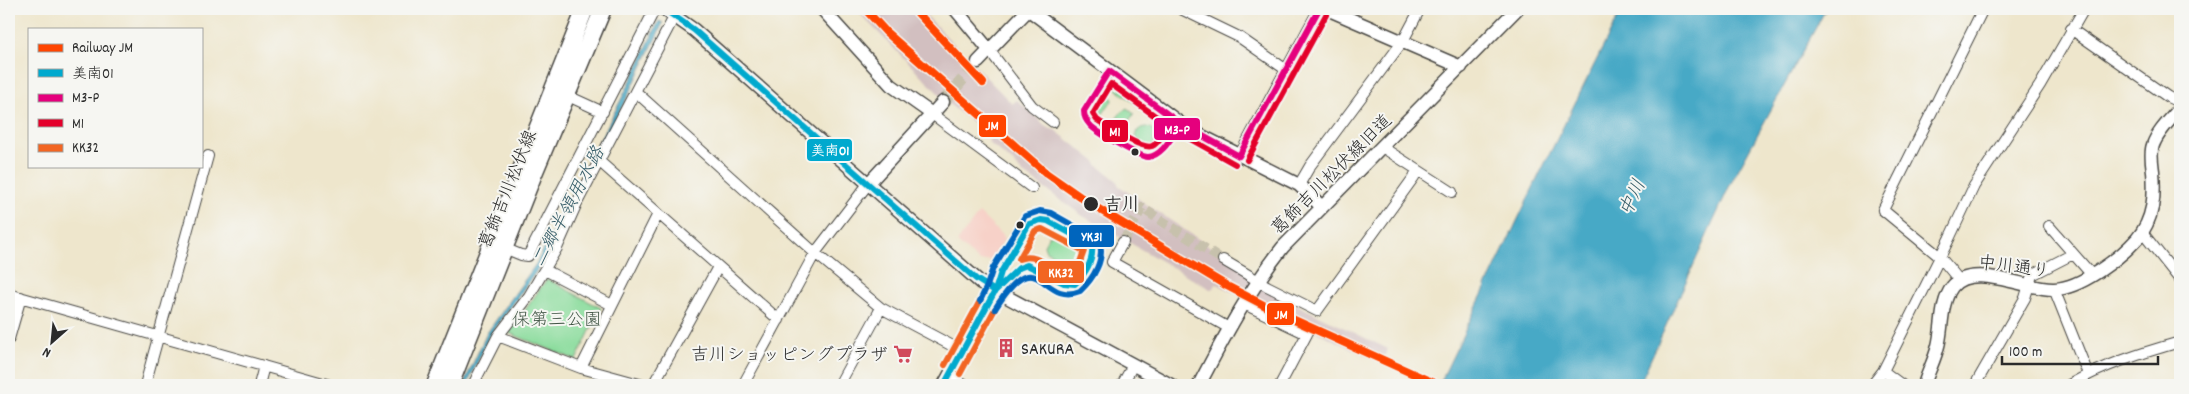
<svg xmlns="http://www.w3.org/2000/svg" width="2189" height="394" font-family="Dekko,'Klee One',sans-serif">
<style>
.built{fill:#f7d1c8}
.industrial{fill:#d2bfc0}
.green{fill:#8adc9c;stroke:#5a8464}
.water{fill:#47a9c6;stroke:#396a78}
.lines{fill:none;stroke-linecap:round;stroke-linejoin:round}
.minor-tunnel{stroke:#c7c1ac;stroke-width:10;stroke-dasharray:10 5;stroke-linecap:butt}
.tertiary-tunnel{stroke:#c7c1ac;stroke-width:12;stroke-dasharray:12 6;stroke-linecap:butt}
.minor-casing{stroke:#484743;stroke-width:12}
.tertiary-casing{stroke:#484743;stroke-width:15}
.primary-casing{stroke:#484743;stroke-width:19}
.minor{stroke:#fff;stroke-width:10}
.tertiary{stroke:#fff;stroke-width:12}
.primary{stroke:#fff;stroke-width:16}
.bus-1-casing{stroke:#f6f6f2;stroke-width:10}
.bus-2-casing{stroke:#f6f6f2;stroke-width:10}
.bus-3-casing{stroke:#f6f6f2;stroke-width:10}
.bus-4-casing{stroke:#f6f6f2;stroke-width:10}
.bus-5-casing{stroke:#f6f6f2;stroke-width:10}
.bus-1{stroke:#00a9ce;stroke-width:6}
.bus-2{stroke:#e5007d;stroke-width:6}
.bus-3{stroke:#e4002b;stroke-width:6}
.bus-4{stroke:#f26522;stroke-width:6}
.bus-5{stroke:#0065bd;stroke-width:6}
.rail-1-casing{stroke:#f6f6f2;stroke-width:11}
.rail-1{stroke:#ff4500;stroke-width:8}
.bus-dot{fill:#2b2b2b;stroke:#f6f6f2;stroke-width:2}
.labels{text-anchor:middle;stroke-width:4;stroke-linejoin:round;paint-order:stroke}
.street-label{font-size:18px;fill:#2b2b2b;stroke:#f6f6f2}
.stop-label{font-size:18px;font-weight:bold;fill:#2b2b2b;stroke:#f6f6f2;text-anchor:start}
.park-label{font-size:18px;fill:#435747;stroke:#f6f6f2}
.poi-label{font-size:18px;fill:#2b2b2b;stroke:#f6f6f2;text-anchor:start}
.water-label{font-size:19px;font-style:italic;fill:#365d69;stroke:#f6f6f2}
.line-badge{stroke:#f6f6f2;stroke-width:2}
.badge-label{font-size:14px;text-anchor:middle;font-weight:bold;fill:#fff}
</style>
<rect width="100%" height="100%" fill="#f6f6f2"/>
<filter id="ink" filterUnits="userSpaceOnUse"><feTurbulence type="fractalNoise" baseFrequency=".02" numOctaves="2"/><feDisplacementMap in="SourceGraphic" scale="10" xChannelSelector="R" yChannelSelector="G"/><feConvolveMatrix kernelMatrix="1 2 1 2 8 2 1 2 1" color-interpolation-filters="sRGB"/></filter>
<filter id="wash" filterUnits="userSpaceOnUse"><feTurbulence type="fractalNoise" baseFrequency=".0096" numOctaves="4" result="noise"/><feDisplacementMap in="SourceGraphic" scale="20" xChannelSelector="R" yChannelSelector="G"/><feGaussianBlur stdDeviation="1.12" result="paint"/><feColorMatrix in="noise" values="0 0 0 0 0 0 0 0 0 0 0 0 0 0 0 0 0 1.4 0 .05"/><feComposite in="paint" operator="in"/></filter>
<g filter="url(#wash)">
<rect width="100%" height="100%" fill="#eee6cc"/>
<path class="built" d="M979,213L1005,238L992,260L979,261L957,242Z"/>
<path class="industrial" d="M855,9H920L1012,104L1017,100L1048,128L1055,130L1096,162V164L1116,180L1119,186L1297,305L1388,349L1382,363L1216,284L1212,290L1083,216L1019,170L1017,166L988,142L991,137L950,105Z"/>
<path class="green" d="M1111,80L1171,123L1172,125L1168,127L1162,124L1111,85Z
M1103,94H1107L1113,99L1099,119L1092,113L1093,107Z
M1127,108L1134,114L1117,135L1111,130C1113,122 1120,112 1127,108Z
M1135 138a11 11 0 1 1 22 0a11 11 0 1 1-22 0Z
M1049,235C1060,234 1079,245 1082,256L1077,264L1072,265L1046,251L1044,245Z
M547,279L601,308L576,360L509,333Z"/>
<path class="water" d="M1622,9H1826L1730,185L1639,385H1439L1539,175Z
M659,21L663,23L631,90L540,266L490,336L467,385H463L487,333L536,264L627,88Z"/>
</g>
<g filter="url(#ink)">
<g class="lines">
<path class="minor-tunnel" d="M1123,242L1142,208L1223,260"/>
<path class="tertiary-tunnel" d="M943,102L978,62"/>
<g class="minor-casing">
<path id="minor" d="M1181,9L1239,37L1285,69
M2071,29L2168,97L2180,103
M990,51L1032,106L1053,122
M636,92L815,253L881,308L962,351
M568,96L603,112
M932,114L1032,188
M1382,147L1452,192
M1239,156L1319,9
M600,162L779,320
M1299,185L1310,166L1403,41L1420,9
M2049,226L2092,275
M2142,232L2180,280
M1123,242L1112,262L1229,328
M504,248L521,255L528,256L655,9
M1223,260L1267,286L1317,311L1414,177L1417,170
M545,270L612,305
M1959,280L1940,257L1883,210L1983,9
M2054,289L2088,374
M9,294L330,385
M1244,304L1307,334L1280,385
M498,336L581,368L643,385
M9,339L21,297
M581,368L658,214
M1883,371L1902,385
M949,377L965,385
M145,385L208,156
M259,385L264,366
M473,385L498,336L529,296L557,248L577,203L674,17
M653,385L718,267
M743,385L815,253L868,184
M839,385L881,308
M1122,385L1133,365
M1872,385L1883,371L1949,239L1974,186L2040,85L2084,9
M1975,385L2025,298L2032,275L2073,254
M2069,385C2104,365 2141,353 2180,342"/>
</g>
<g class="tertiary-casing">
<path id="tertiary" d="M664,9L694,30L981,283L1171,385
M822,9L891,85L932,114
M955,9L990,51
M1327,9L1461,67
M1029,10L1181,124L1198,134L1299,185L1322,207
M978,62L1029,9
M868,184L943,102
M944,385L995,291
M1199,385C1224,337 1249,290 1283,247L1517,9
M1924,385C1928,372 1935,359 1938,346C1943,327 1940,304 1952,287C1971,261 2027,290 2054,289C2080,289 2120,258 2137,239C2154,219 2155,196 2153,171C2152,163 2150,153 2153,145C2158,131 2171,119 2180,108"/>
</g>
<g class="primary-casing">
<path id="primary" d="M435,385L585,9
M450,385L535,171L603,9"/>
</g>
<use href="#minor" class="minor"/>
<use href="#tertiary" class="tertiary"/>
<use href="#primary" class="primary"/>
<g class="bus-1-casing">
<path id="bus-1" d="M664,9L694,30L976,279L995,291
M1041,220L1048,221L1092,245C1094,260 1085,274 1075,284L1064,283L1027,265L1019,268L995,291L1001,272L1029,224Z
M944,385L995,291"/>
</g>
<g class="bus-2-casing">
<path id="bus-2" d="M1109,71L1181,124C1173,134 1163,156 1148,157C1139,157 1096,132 1090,125C1086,120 1084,117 1084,111Z
M1181,124L1239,156
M1239,156L1319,9"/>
</g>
<g class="bus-3-casing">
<path id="bus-3" d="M1111,84L1169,126C1164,132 1160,140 1154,145C1145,153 1107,126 1097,120L1093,114Z
M1183,135L1235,164
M1247,160L1327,13"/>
</g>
<g class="bus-4-casing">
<path id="bus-4" d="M1042,229L1084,251L1080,262L1071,275C1053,273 1039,251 1019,259L1035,231Z
M945,365L980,301
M960,374L995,309"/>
</g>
<g class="bus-5-casing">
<path id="bus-5" d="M980,301L987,286L993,268L1025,216L1040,211L1051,213L1099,240C1106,259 1093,279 1080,291C1040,307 1040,237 995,309"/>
</g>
<use href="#bus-1" class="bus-1"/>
<use href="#bus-2" class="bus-2"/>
<use href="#bus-3" class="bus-3"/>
<use href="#bus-4" class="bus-4"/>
<use href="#bus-5" class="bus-5"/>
<g class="rail-1-casing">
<path id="rail-1" d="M865,9L886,32L1046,173L1092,205L1227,286L1281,314L1438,385
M914,9L983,83"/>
</g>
<use href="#rail-1" class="rail-1"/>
</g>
</g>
<defs>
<g id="building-bare" transform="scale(1.5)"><path d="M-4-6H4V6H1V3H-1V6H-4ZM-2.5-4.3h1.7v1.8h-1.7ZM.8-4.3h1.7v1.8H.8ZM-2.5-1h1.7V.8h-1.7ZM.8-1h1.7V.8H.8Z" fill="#d1495b" stroke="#f6f6f2" stroke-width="2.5" paint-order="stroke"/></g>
<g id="supermarket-bare" transform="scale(1.5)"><path d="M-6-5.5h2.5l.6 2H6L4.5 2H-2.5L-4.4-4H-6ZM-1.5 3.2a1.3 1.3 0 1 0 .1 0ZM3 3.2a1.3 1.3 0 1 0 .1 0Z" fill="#d1495b" stroke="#f6f6f2" stroke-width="2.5" paint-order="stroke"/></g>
</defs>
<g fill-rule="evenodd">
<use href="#building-bare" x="1006" y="348"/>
<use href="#supermarket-bare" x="903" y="354"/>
</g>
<g class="bus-dot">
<circle cx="1135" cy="152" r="4.5"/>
<circle cx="1091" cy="204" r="8"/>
<circle cx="1020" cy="225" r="4.5"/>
</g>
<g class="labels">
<g class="street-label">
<text transform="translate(1331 174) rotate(-45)" y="6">葛飾吉川松伏線旧道</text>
<text transform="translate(507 189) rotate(-68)" y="6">葛飾吉川松伏線</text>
<text transform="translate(2014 266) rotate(7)" y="6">中川通り</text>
</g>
<g class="stop-label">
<text x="1104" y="210">吉川</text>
</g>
<g class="park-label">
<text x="557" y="325">保第三公園</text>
</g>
<g class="poi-label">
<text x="1021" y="354">SAKURA</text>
<text x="888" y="360" text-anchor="end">吉川ショッピングプラザ</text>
</g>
<g class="water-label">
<text transform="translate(1631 197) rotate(-65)" y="7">中川</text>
<text transform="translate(567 206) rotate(-62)" y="7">二郷半領用水路</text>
</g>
</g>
<g class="line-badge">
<rect x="978" y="114" width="29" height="24" rx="5" fill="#ff4500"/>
<rect x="1153" y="117" width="48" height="24" rx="5" fill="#e5007d"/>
<rect x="1101" y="119" width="28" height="24" rx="5" fill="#e4002b"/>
<rect x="806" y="138" width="47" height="24" rx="5" fill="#00a9ce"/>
<rect x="1068" y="224" width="47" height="24" rx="5" fill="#0065bd"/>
<rect x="1037" y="260" width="48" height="24" rx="5" fill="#f26522"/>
<rect x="1266" y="302" width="29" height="24" rx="5" fill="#ff4500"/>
</g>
<g class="badge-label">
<text x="992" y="130">JM</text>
<text x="1177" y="134">M3-P</text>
<text x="1115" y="136">M1</text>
<text x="830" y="155">美南01</text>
<text x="1092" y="241">YK31</text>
<text x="1061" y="277">KK32</text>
<text x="1281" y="319">JM</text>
</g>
<rect width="2189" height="394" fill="none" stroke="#f6f6f2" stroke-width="30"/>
<rect x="28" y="28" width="175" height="140" fill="#f6f6f2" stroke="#a5a5a2"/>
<rect x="38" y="44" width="25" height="8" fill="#ff4500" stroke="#a5a5a2"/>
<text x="72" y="52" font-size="15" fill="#2b2b2b">Railway JM</text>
<rect x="38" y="69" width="25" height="8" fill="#00a9ce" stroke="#a5a5a2"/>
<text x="72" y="78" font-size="15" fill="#2b2b2b">美南01</text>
<rect x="38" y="94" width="25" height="8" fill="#e5007d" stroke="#a5a5a2"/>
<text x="72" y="102" font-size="15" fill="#2b2b2b">M3-P</text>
<rect x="38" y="119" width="25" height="8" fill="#e4002b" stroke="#a5a5a2"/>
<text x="72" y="128" font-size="15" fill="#2b2b2b">M1</text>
<rect x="38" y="144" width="25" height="8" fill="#f26522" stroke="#a5a5a2"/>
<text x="72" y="152" font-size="15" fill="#2b2b2b">KK32</text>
<g transform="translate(52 342) rotate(207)" stroke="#f6f6f2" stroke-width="4" paint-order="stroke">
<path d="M0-4L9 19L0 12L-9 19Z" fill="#2b2b2b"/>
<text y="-8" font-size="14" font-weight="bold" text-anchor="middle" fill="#2b2b2b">N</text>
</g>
<path d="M2002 356v8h156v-8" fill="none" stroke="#2b2b2b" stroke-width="2.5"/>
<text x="2009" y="356" font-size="15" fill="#2b2b2b" stroke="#f6f6f2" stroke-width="4" paint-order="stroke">100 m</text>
</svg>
